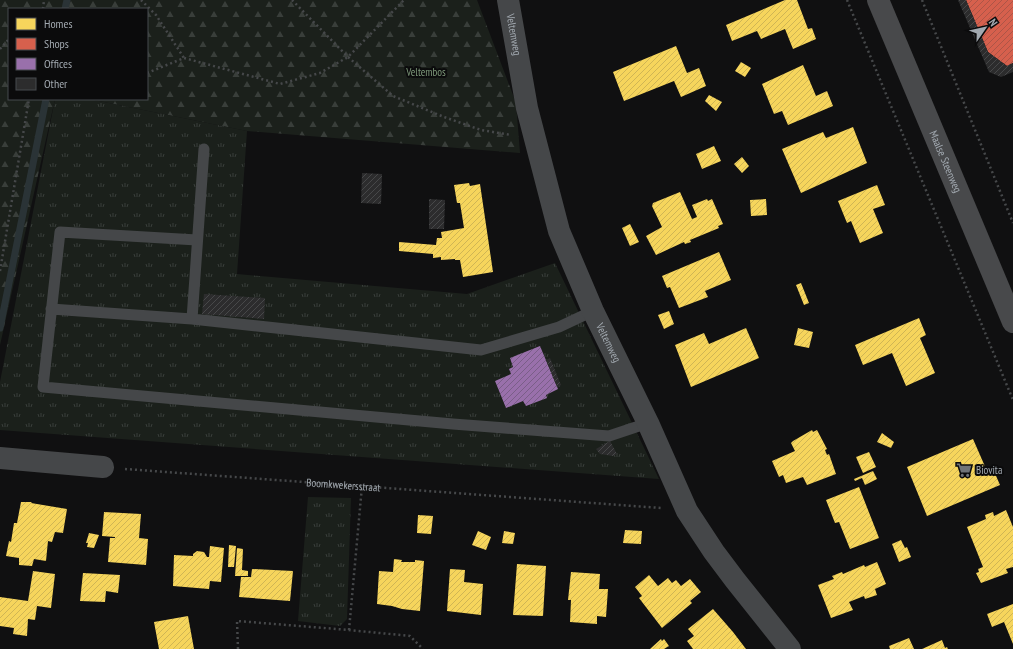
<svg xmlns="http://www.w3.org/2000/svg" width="1013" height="649" font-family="'PT Sans Narrow',sans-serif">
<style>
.forest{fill:url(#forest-firs)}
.park{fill:url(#park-tufts)}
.homes{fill:url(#homes-hatch)}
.shops{fill:url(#shops-hatch)}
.offices{fill:url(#offices-hatch)}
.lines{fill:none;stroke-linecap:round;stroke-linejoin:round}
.stream{stroke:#2a3336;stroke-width:7}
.building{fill:url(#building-hatch)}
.path{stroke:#46484a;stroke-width:2.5;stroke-dasharray:2 3;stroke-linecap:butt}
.service{stroke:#454749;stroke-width:11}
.minor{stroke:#454749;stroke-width:22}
.primary{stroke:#48494b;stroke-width:22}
.labels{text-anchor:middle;stroke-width:4;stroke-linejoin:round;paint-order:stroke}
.street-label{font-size:11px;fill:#a2a9b0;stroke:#0b0b0c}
.park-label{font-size:11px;fill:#7f9a7b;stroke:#0b0b0c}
.poi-label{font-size:11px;fill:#a2a9b0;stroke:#0b0b0c;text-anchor:start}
</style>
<defs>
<pattern id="forest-firs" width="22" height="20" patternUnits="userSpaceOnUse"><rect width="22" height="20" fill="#1b201b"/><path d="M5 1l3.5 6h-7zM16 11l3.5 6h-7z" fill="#393e3a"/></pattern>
<pattern id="park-tufts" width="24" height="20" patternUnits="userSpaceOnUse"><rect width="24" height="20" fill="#1b201b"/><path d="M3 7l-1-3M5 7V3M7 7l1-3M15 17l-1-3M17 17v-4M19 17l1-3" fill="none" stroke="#393e3a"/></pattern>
<pattern id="homes-hatch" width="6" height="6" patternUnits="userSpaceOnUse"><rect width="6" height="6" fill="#f6d55c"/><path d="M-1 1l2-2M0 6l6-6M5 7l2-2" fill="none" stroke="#cfb554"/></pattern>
<pattern id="shops-hatch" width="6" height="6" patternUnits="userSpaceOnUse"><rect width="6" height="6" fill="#d6604d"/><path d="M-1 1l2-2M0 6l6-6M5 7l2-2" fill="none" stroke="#ad5547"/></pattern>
<pattern id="offices-hatch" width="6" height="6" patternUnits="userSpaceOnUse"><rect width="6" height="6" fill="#9970ab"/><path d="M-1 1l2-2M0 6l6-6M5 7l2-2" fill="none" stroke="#7a5e88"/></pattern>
<pattern id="building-hatch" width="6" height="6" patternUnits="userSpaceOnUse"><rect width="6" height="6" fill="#2c2c2d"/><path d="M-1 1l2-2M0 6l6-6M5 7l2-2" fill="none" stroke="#474849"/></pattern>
</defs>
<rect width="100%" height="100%" fill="#101011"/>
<path class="forest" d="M0,0H477L516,103L520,153L247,131L89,99H147V9H9V99H55L0,345Z"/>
<path class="park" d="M55,99H89L247,131L237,274L467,294L555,263L659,479L0,430V382Z
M308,497L351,498L347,619L340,626L298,621Z"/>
<path class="homes" d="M785,0H797L808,29L812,28L816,39L793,49L785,29L761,39L757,31L732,41L726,25Z
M676,46L687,73L699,68L706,86L681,97L674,81L624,101L613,72Z
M741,62L751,68L745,77L735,71Z
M803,65L816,96L827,91L833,106L788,125L782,111L774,114L762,84Z
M709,95L722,102L716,111L705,101Z
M853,127L867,163L801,193L782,149L823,132L826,138Z
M714,146L721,161L702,169L696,154Z
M742,157L749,166L742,173L734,164Z
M469,183L470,186L480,184L493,272L463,277L460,260H455V259L441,260V257L433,258V254L399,251V242L436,245L437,238H442L441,232L464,228L460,203H457L454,185Z
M877,185L885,205L873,209L883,233L860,243L851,221L847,223L838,201Z
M680,192L692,219L697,217L692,205L707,199L708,201L712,199L723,224L718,226L719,228L690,240L691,242L685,244L684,242L656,255L646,236L662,227L652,206L653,203Z
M766,199L767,215L751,216L750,200Z
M630,224L639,242L630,246L622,228Z
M719,252L731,280L705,291L708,297L679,308L670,287L667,288L662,276Z
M801,283L809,303L804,305L796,285Z
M669,311L674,324L664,329L658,315Z
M919,318L926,335L920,338L935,373L906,386L892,353L863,365L855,345Z
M746,328L759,358L691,387L675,345L704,333L709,344Z
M798,328L813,332L809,348L794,345Z
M812,430L813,432L817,430L827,449L825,450L827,455L829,454L836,474L807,485L803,477L786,483L783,475L779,477L772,461L795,451L791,443L793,441Z
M882,433L894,442L891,448L877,442Z
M973,439L987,471L993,469L1000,485L927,516L907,467Z
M869,452L876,467L863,473L856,457Z
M873,471L877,479L865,485L862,478L855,481L854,479Z
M859,487L879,538L850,549L839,522L835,523L826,500Z
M21,502H32L31,503L67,509L63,533L55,532L52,542L48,541L46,561L34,559L32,566L19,565V558L6,556L9,541L11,542L14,523H17Z
M1006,510L1013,527V567L1006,569L1008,573L981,583L976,573L979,572L978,569L983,567L967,527L986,519L985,515L993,512L994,516Z
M104,512L141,514L139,538L148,539L146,565L108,562L110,538H115V537L102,536Z
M418,515L433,516L431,534L417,533Z
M625,530L642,531L641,544L623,543Z
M478,531L491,537L486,550L472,545Z
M504,531L515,533L513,544L502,543Z
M89,533L99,535L94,548L87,547L88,543H86Z
M901,540L905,548L907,547L911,557L899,562L892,544Z
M229,545L236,546L234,567H228Z
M210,546L224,548L221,582L210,581L209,589L173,586L174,555L193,556V554L197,551L204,552L207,557H209Z
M237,548L243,549L242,570L248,571V576H235Z
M394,559L402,560L401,562H415V560L424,561L420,611L402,609L392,606L377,604L379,571L393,572Z
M877,562L886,584L875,589L877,595L865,599L864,596L849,602L853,610L831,618L818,585L834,579L832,576L842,572L843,574L864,565L865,567Z
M517,564L546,566L543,616L513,615Z
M252,569L293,571L290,601L239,597L241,577H251Z
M450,569L465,570L464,582L483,584L481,615L447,611Z
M33,571L55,574L51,608L37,606L35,620L28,619L27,636L13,634L14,628L0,626V597L28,601Z
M571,572L600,574L599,589H608L606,617L597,616V624L570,622L571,600H568Z
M83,573L120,575L118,593L106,591L105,602L80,601Z
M649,575L658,586L668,578L672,583L676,580L681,586L690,579L701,592L690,601L692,603L662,628L639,598L642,596L635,587Z
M1013,604V644L1004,622L992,627L987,614Z
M713,609L733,632L746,649H693L687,641L694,636L688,629Z
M188,616L194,649H159L154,622Z
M909,638L914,649H890L889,646Z
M661,639L662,641L664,639L669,646L664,649H650Z
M942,640L945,648L947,647L948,649H922Z"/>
<path class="shops" d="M966,0H1013V63L1007,66L988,52Z"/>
<path class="offices" d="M540,346L558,389L546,395L547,398L526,406L523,401L506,408L495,381L511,374L509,369L513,367L510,358Z"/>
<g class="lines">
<path class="stream" d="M65,9L67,0
M0,328L46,99"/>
</g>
<path class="building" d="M958,0H966L988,52L1007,66L1013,63V72L1001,77L989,72Z
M362,173L382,174L381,204L361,203Z
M429,199L445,200L444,229H429Z
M204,294L265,298L264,319L202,314Z
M550,358L561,385L557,387L546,360Z
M610,441L617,454L613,456L600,454L596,449Z"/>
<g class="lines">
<g class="path">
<path d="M141,0L156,15L184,58"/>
<path d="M292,0L348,57L393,96L444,117L481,130L511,135"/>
<path d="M847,0L1013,400"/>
<path d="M922,0L1013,223"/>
<path d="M43,9L44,0"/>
<path d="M0,49L9,39"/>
<path d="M147,73L184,58L280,84L320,73L348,57L404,0"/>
<path d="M0,271L29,99"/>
<path id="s1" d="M125,469L661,508"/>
<path d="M349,630L362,486"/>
<path d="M238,649L237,621L349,630L410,636L423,649"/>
</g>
<path class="service" d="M204,149L192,319L481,350L559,327L593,311
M197,240L60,232L43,387L453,424L609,436L648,423
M51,309L192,319"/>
<g class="minor">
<path id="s2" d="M508,0L527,108L559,231L593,311L648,423L687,511L714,552L735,580L790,649"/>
<path d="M0,458L103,467"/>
</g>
<path class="primary" id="s3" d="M878,0L1013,322"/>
</g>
<defs>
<g id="supermarket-bare" transform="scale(1.2)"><path d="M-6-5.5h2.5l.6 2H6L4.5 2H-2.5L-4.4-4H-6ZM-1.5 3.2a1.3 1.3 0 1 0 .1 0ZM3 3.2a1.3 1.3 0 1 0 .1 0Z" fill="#6f7378" stroke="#0b0b0c" stroke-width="2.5" paint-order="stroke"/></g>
</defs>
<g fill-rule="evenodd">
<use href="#supermarket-bare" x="964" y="470"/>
</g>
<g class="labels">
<g class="street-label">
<text dy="4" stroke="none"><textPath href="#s2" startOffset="35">Veltemweg</textPath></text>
<text dy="4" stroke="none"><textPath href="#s3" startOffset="175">Maalse Steenweg</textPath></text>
<text dy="4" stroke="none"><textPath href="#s2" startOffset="359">Veltemweg</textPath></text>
<text dy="4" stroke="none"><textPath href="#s1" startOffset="219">Boomkwekersstraat</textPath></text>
</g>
<g class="park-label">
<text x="426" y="76">Veltembos</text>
</g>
<g class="poi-label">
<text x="976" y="474">Biovita</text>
</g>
</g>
<rect x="8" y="8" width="140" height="92" fill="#0b0b0c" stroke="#474a4e"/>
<rect x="16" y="18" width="20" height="12" fill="#f6d55c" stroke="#474a4e"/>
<text x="44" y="28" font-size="12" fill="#a2a9b0">Homes</text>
<rect x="16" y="38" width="20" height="12" fill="#d6604d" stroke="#474a4e"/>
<text x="44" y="48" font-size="12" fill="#a2a9b0">Shops</text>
<rect x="16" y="58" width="20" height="12" fill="#9970ab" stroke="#474a4e"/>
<text x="44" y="68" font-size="12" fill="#a2a9b0">Offices</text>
<rect x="16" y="78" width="20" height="12" fill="#2c2c2d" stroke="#474a4e"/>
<text x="44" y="88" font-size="12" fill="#a2a9b0">Other</text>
<g transform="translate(985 28) rotate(56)" stroke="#0b0b0c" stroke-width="3" paint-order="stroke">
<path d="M0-3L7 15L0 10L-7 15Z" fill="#a2a9b0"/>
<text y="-6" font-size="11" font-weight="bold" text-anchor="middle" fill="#a2a9b0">N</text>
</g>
</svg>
